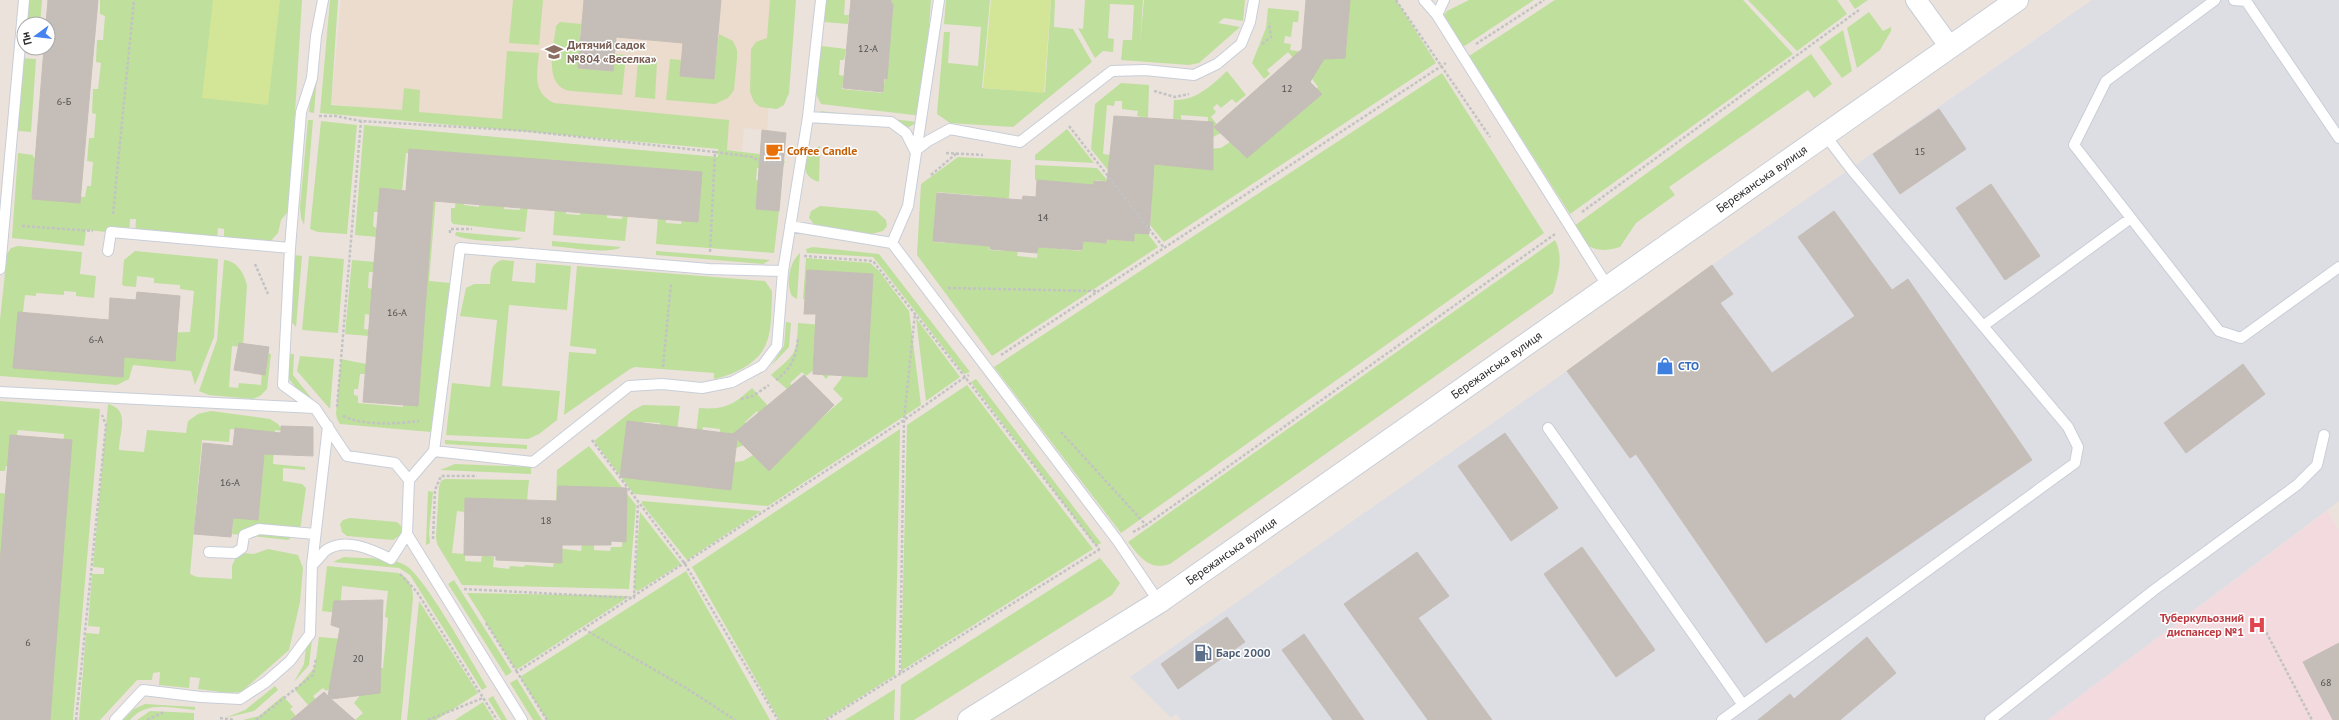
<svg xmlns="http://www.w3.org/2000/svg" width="2339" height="720" font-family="'PT Sans',sans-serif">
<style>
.industrial{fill:#dddde4}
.education{fill:#ecdccd}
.medical{fill:#f2dadf}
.green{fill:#bfdf9c}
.pitch{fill:#d3e698}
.building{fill:#c4bdb8;stroke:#c6beb6}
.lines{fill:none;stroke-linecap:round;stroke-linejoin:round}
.service-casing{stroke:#c8ced7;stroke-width:12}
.minor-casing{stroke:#c8ced7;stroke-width:22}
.tertiary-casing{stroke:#c8ced7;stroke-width:24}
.path{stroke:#c3c3c3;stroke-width:2.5;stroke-dasharray:3 2;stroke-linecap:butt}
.service{stroke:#fff;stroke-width:10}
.minor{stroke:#fff;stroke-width:20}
.tertiary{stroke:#fff;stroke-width:22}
.labels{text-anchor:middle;stroke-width:3;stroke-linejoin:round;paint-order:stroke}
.number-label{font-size:10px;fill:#504f4e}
.education-label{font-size:12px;font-weight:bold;fill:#785e54;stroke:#fff;text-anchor:start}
.food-label{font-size:12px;font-weight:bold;fill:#c56008;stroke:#fff;text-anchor:start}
.street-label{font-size:12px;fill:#2a2a2a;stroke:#fff}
.shop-label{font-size:12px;font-weight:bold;fill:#366cbe;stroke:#fff;text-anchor:start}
.health-label{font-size:12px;font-weight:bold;fill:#be3a42;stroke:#fff;text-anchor:end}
.service-label{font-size:12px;font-weight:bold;fill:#4e5e75;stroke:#fff;text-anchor:start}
</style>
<rect width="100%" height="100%" fill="#ebe2dc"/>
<path class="industrial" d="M2092,0H2339V501L2048,720H1181L1176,714L1171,718L1130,677L1567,371L1712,265Z"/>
<path class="education" d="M341,0H776L767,130L744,128L742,151L331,104Z"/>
<path class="medical" d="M2327,511L2339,530V720H2048Z"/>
<path class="green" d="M26,0H42L40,24H24Z
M100,0H302L289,210L281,220L278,233L269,243H224V229L218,228L217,241L135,236L136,219H130L129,234L86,230L84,246L12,238L18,153L33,155V157L37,158L39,194L85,197L87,186H91L93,162L87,161L89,138H94L96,114L92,113L93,89H98L101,63L96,62L97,40H103L105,16L100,14Z
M319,0H323L314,113L309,112Z
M330,0H338L331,105L402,110L404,88L420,90L419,112L502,119L507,51L539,53C537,73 532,93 554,103L729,120L727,150L759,154L760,158L785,161L782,170L757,168L756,180L780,183V196L757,195L756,209L779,211L774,253L656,244L658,216L666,217V223L681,224L682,218L433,155L406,153L401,201L380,212H374L373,226L378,229V237L355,235L364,125L718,157V149L320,113Z
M513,0H543L539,45L509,43Z
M770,0H796L789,93L784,105L777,109L760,107L754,102L750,92L751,49L756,42L767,38Z
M826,0H845L844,15H849L848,24L824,22Z
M891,0H931L922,116L821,104L816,94L821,46L846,49L844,60H840L839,75L844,76L842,89L883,93L885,78H887L893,5L891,4Z
M946,0H990L982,88L1045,92L1051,0H1055L1054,27L1073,29L1092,62L1013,127L950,123L937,114L944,32H950L948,63L978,66L981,27L944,24Z
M1085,0H1143L1140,43L1144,0H1245L1243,21L1224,18L1218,23L1240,27L1199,63L1189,65L1121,60L1123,40H1132L1134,5L1110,4L1108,38L1114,39L1113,52L1103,51L1095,58L1078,28L1083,29Z
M1344,0H1396L1436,63L1164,242L1150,225L1152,195L1122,188L1091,149L1095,104L1121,83L1149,85L1148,118L1137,116L1138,111L1122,109V101H1115L1114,106L1107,105L1103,154L1116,156L1221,148L1230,142L1241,153L1318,87L1310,76Z
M1469,0H1534L1463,47L1444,15L1447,11Z
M1555,0H1743L1793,54L1570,214L1469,56Z
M1748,0H1837L1847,14L1797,51Z
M1849,0H1868L1855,9Z
M1268,8L1299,11L1298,22H1293L1291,37L1285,36L1284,43L1291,44L1290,50L1309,53L1301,67L1288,52L1267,70L1270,74L1264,79L1252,63L1266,28Z
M1869,12L1883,31L1891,27V31L1880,50L1857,68L1847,28Z
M560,22L581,24L578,68L612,71L613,54L626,55L622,95L571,91C542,87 554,46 556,26Z
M1843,30L1852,71L1842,78L1819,47Z
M719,34L733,41L737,50V59L734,90L728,98L715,104L666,100L670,59L682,60L681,76L714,79Z
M1811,54L1832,84L1814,98L1808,90L1669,187L1675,195L1636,223L1620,247C1594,255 1587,246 1570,229Z
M20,58L36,59L31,132L19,131L13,127Z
M638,60L657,61L655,99L635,97Z
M1227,71L1246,95L1236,103L1232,99L1221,108L1217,104L1213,108L1216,112L1211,117L1223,132L1213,137H1207L1208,117L1181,115V120L1173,119L1174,100C1196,101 1212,85 1227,71Z
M1442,73L1544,233L1121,533L994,367Z
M820,111L918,122L907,128L825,116Z
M308,120H313L304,225L301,218L300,207Z
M321,121L357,125L347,234L318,232L310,229Z
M1067,129L1094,163L1035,160V155Z
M820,146L819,182C805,177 804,170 805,157L811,150Z
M958,157L1011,160L1009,198H994L984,200V196L937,192L934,242L981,245L990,243L989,250L1007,251L1008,245L1018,246L1017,256L1037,258L1038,247L1082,251L1084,236L1089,237L1090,242L1107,243L1108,232L1117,233L1116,240L1134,241V233L1148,234L1158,247L992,356L917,255L921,184Z
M1035,165L1097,168L1109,182L1095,180L1093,192L1082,184L1035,180Z
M436,196L429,281L450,283L431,432L340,424L337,419L336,413L341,359L366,364L365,374H360L358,389H354V395L358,396V403L403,407L423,216Z
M456,198L464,199V205L479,207L480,200L505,203L504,209L520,210L521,204L528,205L525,232L453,224L451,221V208H455Z
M820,206L876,211L886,220L887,226L883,231L871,234L817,228L809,218L811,211Z
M555,207L566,208V214L580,215V209L607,212V218L622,219L623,213H628L625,241L553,235Z
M456,232L522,238C513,244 464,241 455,235Z
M1555,240C1564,257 1558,276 1553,293L1170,564C1149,571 1140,557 1128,542Z
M552,241L621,247C609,255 567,247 552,246Z
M18,246L82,252L80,274L96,276L94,298L76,296V292L64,291V295L36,293V296L25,295L20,337L190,332L194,291L180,289V285L154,283V278L137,276L136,287L124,286L122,284L124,260L135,251L218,259L214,337L195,385L191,371L133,365L129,379L117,385L0,376V320L7,254L11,248Z
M813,247L879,254L970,372L964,374L873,257L807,253L806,249Z
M656,251L770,260L763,264L656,255Z
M800,253L797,299L792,296C785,284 790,261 800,253Z
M295,255L302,256L296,327L290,320V312Z
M309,256L344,259L338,333L302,330Z
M806,258L870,263L879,271L909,311L921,405L768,506L634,494L594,441L632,411L643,405L680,406L677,431L660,430V423L644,422L643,428L729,463L743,461L755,454L775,459L843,399L833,389L841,379L845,365L823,301L803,299Z
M224,260C237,261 244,273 247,285L243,347L232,346L229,387L238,388L239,383L261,385L263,353L271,354L267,389L260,396L253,399L209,395L199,391L217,340Z
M352,260L375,262V272H369L368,288L373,289L371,315L365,314L364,329L370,330L369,336L345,334Z
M502,260L514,261L512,281L535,283L536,263L571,266L567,310L509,305L502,386L560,391L557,420L539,434L528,439L446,435L452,383L490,387L497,320L460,316L466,288L474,284H490C491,273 490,264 502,260Z
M577,266L765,281L772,291V298C771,312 772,331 766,344C758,364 733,375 714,379V373L635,367L630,369L564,415L569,352L596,354V349L570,346Z
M916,318L960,377L926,401Z
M786,322L791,323L789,347L771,366L784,346Z
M798,323L822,325L831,373L826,379L816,368L806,376L802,372L790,383L793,387L789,391L771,375C795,354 797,355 798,323Z
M286,354H294L293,375L329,420L328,427L289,379Z
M300,356L334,359L330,409L297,371Z
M976,379L1101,543L1096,546L971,382Z
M967,385L1093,549L901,671L907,425Z
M752,388L769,407L760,415L757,411L745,422L748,426V444L730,450L720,434V429L703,427L702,433H696L699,408C725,410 733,405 752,388Z
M0,401L100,409L73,720H40L64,434L18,430L10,466H6L5,471H0Z
M108,404C131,410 119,432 119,450L144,452L147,430L186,433L188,421L198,414L211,411L270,419L278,424L283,431L275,430L273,464L305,467V470L283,468V481L302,484L306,488L300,531L288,540L232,534L233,518L264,432L230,429L229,442L202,440L190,574L197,577L232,579V566L236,557L243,553L254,554L268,549L298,555L303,568L300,602L289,650L241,692L229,693L198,689L200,678L190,677L189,688L159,685L160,672L153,673L152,680H137L100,720H79L86,633L99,634L100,627L88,626L92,574H104V568L93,567Z
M900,429L895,675L824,720H779L692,567Z
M445,440L527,445V449L445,444Z
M589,446L636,505L629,589L462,585L437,544L436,537L439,487L441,481L445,479L529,480L525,520L457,511L452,553L465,554V561L481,562L482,555L494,557L493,567L509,569L510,566L524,567L525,565L553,567L556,548L581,551L582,544L594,545V550L610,551L611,547H622L626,506L556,500L557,470Z
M455,464L531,467V474L440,470Z
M428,491L433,492L429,532L430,543L426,545Z
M0,493L8,494L3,563L0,562Z
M642,501L761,511L687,560L642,504Z
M640,512L681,564L638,591L634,589Z
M350,518L397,522L401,526L402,534L393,540L347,536L342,532L340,524L343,520Z
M344,557C363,559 389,556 405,565C424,575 473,664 487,687L482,690L410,575L399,568L333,562Z
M1100,558L1120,583L1112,595L914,720H900L901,685Z
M327,566L398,573C409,577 413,587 413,598L401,720H355L363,713L354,703L381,668H383L388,618L385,617L388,591L342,586L340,610L346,614L322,611Z
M686,571L770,720H547L520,677Z
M454,580L512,672L506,676L448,584Z
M467,593L630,596L516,670Z
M419,601L478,693L436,720H407Z
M309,623H314L309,665L294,682L304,664Z
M319,637L343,639V649H336L335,684L326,691L323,688L313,696L316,700L309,706L295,690L315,667Z
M517,679L542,720H533L510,683Z
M275,686L278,690L254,711L225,718L245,710Z
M895,689L894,720H845Z
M283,696L293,707L290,709L296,716L291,720H243L259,716Z
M493,696L507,720H501L488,699Z
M483,702L494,720H455Z
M145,704L195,707V710C171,708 147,700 130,720H123L134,709Z
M150,711L194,713V720H137Z"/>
<path class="pitch" d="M213,0H280L268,105L202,98Z
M991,0H1051L1044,93L983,88Z"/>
<path class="building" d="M48,0H98L80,203L32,199L44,48H48V24H46Z
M584,0H721L714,79L680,76L683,43L616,37L613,71L578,68Z
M851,0H891V3L893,4L887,79L884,78L883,92L843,88Z
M1306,0H1350L1345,58L1324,59L1310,82L1322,94L1247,158L1214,127L1302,49Z
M1939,109L1966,149L1900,194L1873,154Z
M1114,116L1213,122V170L1154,164L1149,234L1134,233V241L1107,239L1106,243L1083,241L1082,250L1038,247L1037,253L990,249V246L933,241L937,193L1022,200L1023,196L1036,197L1037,180L1094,185V181L1107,182Z
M762,130L786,133L779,211L756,209Z
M409,149L702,172L698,222L433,201L418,406L363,402L380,188L406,191Z
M1991,184L2040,256L2005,280L1956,208Z
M1834,211L1892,290L1908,279L2032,460L1766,643L1636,454L1630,458L1567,371L1712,265L1733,294L1720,303L1772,373L1855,316L1798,237Z
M807,270L873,274L867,377L813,374L816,314H804Z
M137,292L180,296L175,361L124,357L123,377L13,368L18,312L109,320L110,298L136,300Z
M239,343L269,347L265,375L234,370Z
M2243,364L2265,394L2186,453L2164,423Z
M804,375L834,405L769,471L737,439L731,490L620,477L627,421L733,434Z
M281,426L313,427V456L264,454L258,520L233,518L231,537L194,534L203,443L233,446L235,428L281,433Z
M1505,433L1558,508L1511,541L1458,466Z
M10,435L72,440L50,720H0V564Z
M558,486L627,488L626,542L611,541V545H562V563L496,560V556L464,555L465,498L557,501Z
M1582,547L1655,650L1616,677L1544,574Z
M1417,552L1449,596L1418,618L1492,720H1428L1344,604Z
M383,600L380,693L331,699L355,720H291L324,692L328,696L340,628L331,625L334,601Z
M1227,617L1245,642L1178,689L1161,664Z
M1304,634L1364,720H1333L1282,650Z
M1867,637L1896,673L1840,720H1758L1790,694L1794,699Z
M2339,643V720H2333L2303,662Z"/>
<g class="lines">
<g class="service-casing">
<path id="service" d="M323,0L316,36L312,78L301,112L290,248L283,385L315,408L347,456L395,463L409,480
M1424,0L1437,15L1608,287
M2215,0L2106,81L2074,145L2219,331L2241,338L2339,267
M2234,0L2246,1L2339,138
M1437,15L1444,0
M808,117L891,122L906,133L915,151L928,141L950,129L1020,142L1112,71L1145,70L1194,75L1217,64L1241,44L1250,22L1254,0
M790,226L892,243L1117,540L1159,602
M892,243L908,206L939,0
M108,251L111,232L290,248
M0,269L24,0
M1983,326L2131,218
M0,392L315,408
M1548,428L1743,705
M434,451L533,462L629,386L662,384L702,388L732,382L762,366L777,346L783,271
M209,552L235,553L242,548L244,535L259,529L315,534
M312,565L328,426
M115,720L143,690L201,697L240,699L266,682L290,661L310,634L312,565C317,561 321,555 325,551C344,536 373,550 391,559L407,534
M522,720L407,534L409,480L434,451L460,248L709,269L783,271L808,117L821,0
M1722,720L2075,463L2078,447L2068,427L1851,169L1825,135
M1990,720L2154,590L2297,485L2317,465L2324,435"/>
</g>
<g class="minor-casing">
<path id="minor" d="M1916,0L1950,47"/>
</g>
<g class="tertiary-casing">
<g id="tertiary">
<path id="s1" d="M969,720L1159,602L2017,0"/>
</g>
</g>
<path class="path" d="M1396,0L1490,137
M1262,44L1271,37L1269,23
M1476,44L1544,0
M1154,91L1175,97L1189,94
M319,116H335L361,121L527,131L715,152L710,252
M1069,126L1164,248
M715,152L753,157L760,162L783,163
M946,153L983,155
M931,175L957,153
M1582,212L1859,10
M113,214L134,0
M22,226L93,231
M450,233V229H472
M804,256L873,261L965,377L969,375
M255,264L268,294
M948,288L1099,291
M1001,355L1446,63
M663,367L671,284
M776,380C792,368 797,356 798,337
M741,399L753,396L769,385
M337,407L361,121
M343,416C365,426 396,424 419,421
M1061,432L1146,525L1555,234
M592,440L685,564L778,720
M1133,532L1146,525
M433,539L435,490L441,476H477
M400,574L417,592L497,720
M464,589L634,598L638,503
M486,623L517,672
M2264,628L2312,720
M584,629L686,688L735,720
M900,673L904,420L915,313
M220,718L235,720
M76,720L106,425L102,415
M147,720L164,712
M256,720L313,675L316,658
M428,720L483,698
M547,720L517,672L904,420L965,377L1099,549
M826,720L1100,549"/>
<use href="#service" class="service"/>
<use href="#minor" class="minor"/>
<use href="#tertiary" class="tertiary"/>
</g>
<defs>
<g id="school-bare" transform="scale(1.38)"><path d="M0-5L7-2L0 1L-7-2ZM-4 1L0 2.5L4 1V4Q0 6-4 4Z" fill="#8d6e63" stroke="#fff" stroke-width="2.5" paint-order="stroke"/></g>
<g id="cafe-bare" transform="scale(1.38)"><path d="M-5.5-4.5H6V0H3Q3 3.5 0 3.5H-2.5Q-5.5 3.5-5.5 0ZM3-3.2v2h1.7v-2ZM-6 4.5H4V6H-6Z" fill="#e8710a" stroke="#fff" stroke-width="2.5" paint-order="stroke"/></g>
<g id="shop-bare" transform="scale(1.38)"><path d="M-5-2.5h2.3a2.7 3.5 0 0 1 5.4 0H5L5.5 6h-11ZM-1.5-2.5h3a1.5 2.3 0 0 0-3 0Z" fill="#3f7fe0" stroke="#fff" stroke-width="2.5" paint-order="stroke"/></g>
<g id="hospital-bare" transform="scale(1.38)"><path d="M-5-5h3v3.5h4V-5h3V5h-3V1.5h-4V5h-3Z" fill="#e0444e" stroke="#fff" stroke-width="2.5" paint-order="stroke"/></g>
<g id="fuel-bare" transform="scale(1.38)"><path d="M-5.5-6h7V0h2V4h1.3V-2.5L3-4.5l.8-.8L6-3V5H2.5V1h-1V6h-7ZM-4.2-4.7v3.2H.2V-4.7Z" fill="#5c6f8a" stroke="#fff" stroke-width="2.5" paint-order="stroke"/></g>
</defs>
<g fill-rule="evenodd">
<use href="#school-bare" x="554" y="52"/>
<use href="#cafe-bare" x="774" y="151"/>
<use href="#shop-bare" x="1665" y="366"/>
<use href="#hospital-bare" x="2257" y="625"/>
<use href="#fuel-bare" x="1203" y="653"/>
</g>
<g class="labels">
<g class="number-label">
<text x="868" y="52">12-А</text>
<text x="1287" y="92">12</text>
<text x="64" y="105">6-Б</text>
<text x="1920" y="155">15</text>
<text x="1043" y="221">14</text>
<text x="397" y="316">16-А</text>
<text x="96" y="343">6-А</text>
<text x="230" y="486">16-А</text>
<text x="546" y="524">18</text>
<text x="28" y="646">6</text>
<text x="358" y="662">20</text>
<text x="2326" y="686">68</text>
</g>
<g class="education-label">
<text x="567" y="49">Дитячий садок<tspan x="567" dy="14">№804 «Веселка»</tspan></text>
</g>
<g class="food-label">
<text x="787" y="155">Coffee Candle</text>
</g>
<g class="street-label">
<text dy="4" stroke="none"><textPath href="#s1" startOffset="960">Бережанська вулиця</textPath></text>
<text dy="4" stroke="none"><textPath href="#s1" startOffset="636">Бережанська вулиця</textPath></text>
<text dy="4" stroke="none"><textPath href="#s1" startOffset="312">Бережанська вулиця</textPath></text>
</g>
<g class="shop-label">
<text x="1678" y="370">СТО</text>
</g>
<g class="health-label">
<text x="2244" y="622">Туберкульозний<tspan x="2244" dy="14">диспансер №1</tspan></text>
</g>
<g class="service-label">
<text x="1216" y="657">Барс 2000</text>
</g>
</g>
<g transform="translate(36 36) rotate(255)"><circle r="19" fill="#ffffff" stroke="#aaaaaa"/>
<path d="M0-3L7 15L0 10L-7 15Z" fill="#4483f0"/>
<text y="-6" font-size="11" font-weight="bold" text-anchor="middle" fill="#2a2a2a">Пн</text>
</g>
</svg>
